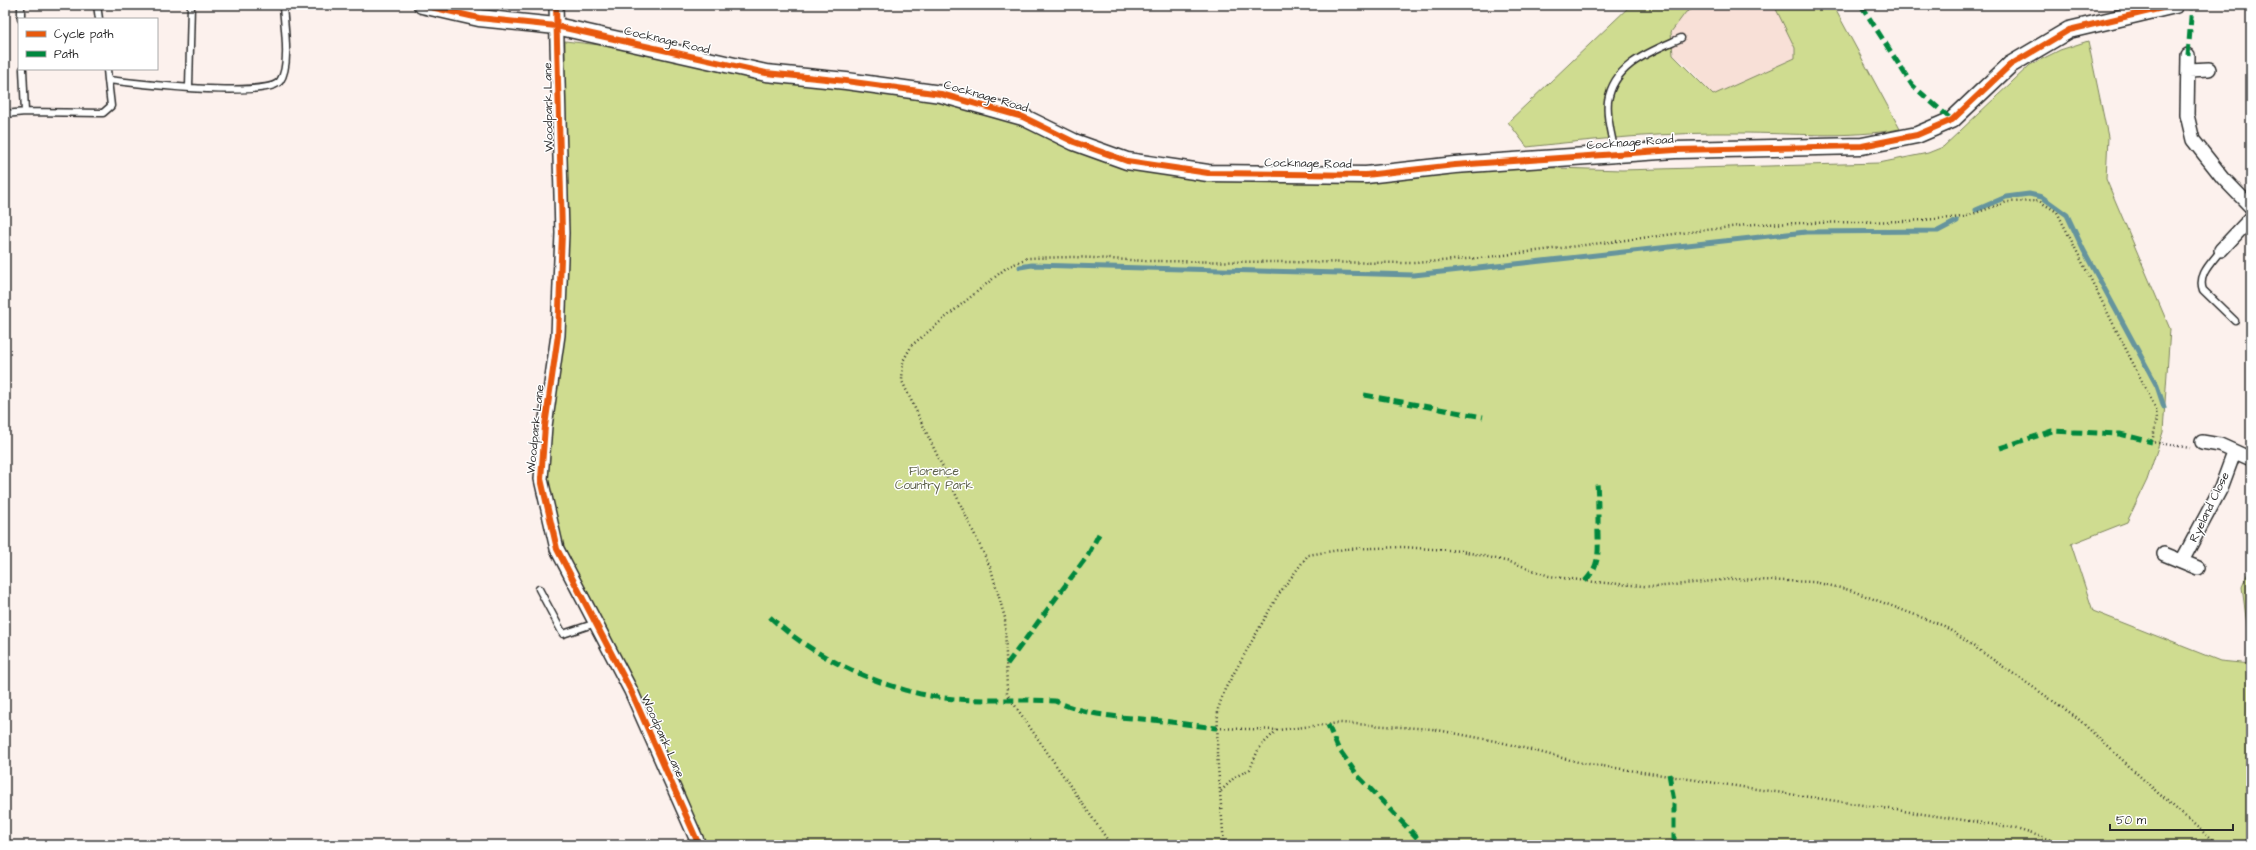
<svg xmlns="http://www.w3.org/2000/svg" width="2256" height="850" font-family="'Architects Daughter',sans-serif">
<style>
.built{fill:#f8e0d7}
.green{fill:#cfdc90;stroke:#7d845e}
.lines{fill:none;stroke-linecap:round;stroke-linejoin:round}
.stream{stroke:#65949d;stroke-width:5}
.service-casing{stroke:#2b2b2b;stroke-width:9}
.minor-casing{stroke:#2b2b2b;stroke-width:16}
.tertiary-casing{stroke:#2b2b2b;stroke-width:19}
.path{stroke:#2b2b2b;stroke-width:2.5;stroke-dasharray:1 3;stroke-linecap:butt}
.service{stroke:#fff;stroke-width:6}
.minor{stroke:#fff;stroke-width:13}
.tertiary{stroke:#fff;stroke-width:16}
.quiet{stroke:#00873e;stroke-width:5;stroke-dasharray:10 5;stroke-linecap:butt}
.cycleway-casing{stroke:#fff;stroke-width:8}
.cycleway{stroke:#e8590c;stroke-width:6}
.labels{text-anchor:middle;stroke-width:3;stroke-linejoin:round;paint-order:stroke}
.street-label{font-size:12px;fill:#2b2b2b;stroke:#fff}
.park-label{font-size:12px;fill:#5c6049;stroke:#fff}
</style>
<rect width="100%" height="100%" fill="#fcf1ed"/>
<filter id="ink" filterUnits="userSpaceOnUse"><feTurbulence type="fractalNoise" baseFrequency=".025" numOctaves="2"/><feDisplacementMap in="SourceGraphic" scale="8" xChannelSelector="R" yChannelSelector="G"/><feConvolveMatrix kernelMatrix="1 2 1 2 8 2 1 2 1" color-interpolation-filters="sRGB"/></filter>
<g filter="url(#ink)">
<path class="built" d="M1702,5H1774L1795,48V58L1713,95L1685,64L1673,55L1671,32L1686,12Z"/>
<path class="green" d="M1631,5H1702L1686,12L1671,32L1673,55L1713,95L1795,58V48L1774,5H1833L1900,129C1847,139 1793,133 1739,133C1669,132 1597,139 1527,147L1508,122Z
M565,41L678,54L941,94L1127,161L1208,173L1455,165L1622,170L1879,163L1928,153L1943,147L2030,65L2060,50L2088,41L2108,137L2106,179L2170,329L2163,432L2147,480L2127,522L2071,544L2093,611L2220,661L2251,664V845H699L557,549L541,479L562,233Z
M2251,568V655L2242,587L2249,570Z"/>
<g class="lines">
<path class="stream" d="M1976,210L2006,197L2029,194L2042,197L2067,215L2083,249L2157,386L2164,407
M1020,267L1032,265L1414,275L1806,232L1938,231L1957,221"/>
<g class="service-casing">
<path id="service" d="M21,5V19
M97,5L99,19
M107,69L108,80C133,83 267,99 280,81C291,66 284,24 283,6
M189,87L191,5
M25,112L103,113L111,106L108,80
M5,114L25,112L23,69
M1615,153C1612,137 1606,118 1608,101C1614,64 1650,52 1681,38
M2221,250C2212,262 2197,275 2203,290L2235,321
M539,589L563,634L596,623"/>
</g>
<g class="minor-casing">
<path id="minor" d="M556,5L562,233L558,335L545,426L541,479L557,549L631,691L699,845
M2188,55L2187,115L2193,140L2223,178L2251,207
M2189,70L2209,69
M2221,250L2251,218
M2202,442L2220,445L2251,459
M2164,554L2198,568
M2182,561L2221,488L2234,453"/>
</g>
<g class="tertiary-casing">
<path id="tertiary" d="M422,5L479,18L556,26L766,73L846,81L941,94L1023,117L1074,142L1127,161L1208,173L1366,175L1455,165L1675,150L1862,146L1917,135L1952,120L2010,65L2069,30L2175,5"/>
</g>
<path class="path" d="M1217,728L1278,730L1340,723L1432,729L1500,742L1582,763L2010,827L2068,845
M1221,791L1235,777L1250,769L1259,748L1277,730
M1111,845L1007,694L1005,618L991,569L902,381L903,361L912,345L1006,268L1027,258L1075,257L1146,261L1414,263L1480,258L1755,224L1908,221L1964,217L2007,202L2039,201L2057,212L2156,409L2157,419L2152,442L2190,448
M1224,845L1217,753L1218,709L1225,689L1278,595L1308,555L1345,549L1403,547L1462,551L1514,563L1549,576L1594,582L1655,587L1732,579L1814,582L1850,590L1944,626L2075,716L2158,793L2218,845"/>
<use href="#service" class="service"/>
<use href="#minor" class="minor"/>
<use href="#tertiary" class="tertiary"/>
<path class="quiet" d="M1861,5L1912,85L1952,120
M2188,55L2192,5
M1364,395L1483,417
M2000,448L2052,431L2120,434L2152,442
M1585,581C1603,563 1597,545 1598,523C1598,509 1598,496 1597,483
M770,617C814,659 894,695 955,699C988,701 1022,699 1055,701C1092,717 1114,716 1153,720C1175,722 1196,726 1217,728
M1007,664L1088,555L1099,534
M1328,725L1338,748L1358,776L1424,845
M1669,774L1674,801V845"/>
<g class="cycleway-casing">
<path id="cycleway" d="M422,5L479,18L556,26L766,73L846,81L941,94L1023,117L1074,142L1127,161L1208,173L1366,175L1455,165L1675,150L1862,146L1917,135L1952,120L2010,65L2069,30L2175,5
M556,5L562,233L558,335L545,426L541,479L557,549L631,691L699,845"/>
</g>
<use href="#cycleway" class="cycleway"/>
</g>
</g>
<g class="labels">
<g class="street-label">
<text transform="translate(667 40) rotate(13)" y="4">Cocknage Road</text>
<text transform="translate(986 96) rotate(16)" y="4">Cocknage Road</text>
<text transform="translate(548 107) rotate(-91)" y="4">Woodpark Lane</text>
<text transform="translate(1630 142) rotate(-4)" y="4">Cocknage Road</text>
<text transform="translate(1308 163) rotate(1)" y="4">Cocknage Road</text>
<text transform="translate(535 429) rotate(-84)" y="4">Woodpark Lane</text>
<text transform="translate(2209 507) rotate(-64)" y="4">Ryeland Close</text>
<text transform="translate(663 736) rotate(66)" y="4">Woodpark Lane</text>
</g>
<g class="park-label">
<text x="934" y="475">Florence<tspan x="934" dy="14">Country Park</tspan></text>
</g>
</g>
<rect width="2256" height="850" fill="none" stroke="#fff" stroke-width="20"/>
<rect x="10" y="10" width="2236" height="830" fill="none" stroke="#2b2b2b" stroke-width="1.5" filter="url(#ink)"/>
<rect x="18" y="18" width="140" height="52" fill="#ffffff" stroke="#aaaaaa"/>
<rect x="26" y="31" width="20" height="6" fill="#e8590c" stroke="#aaaaaa"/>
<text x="54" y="38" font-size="12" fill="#2b2b2b">Cycle path</text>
<rect x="26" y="51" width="20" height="6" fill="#00873e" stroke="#aaaaaa"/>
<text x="54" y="58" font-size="12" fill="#2b2b2b">Path</text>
<path d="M2110 824v6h123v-6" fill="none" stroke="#2b2b2b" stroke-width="2"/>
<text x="2116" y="824" font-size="12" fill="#2b2b2b" stroke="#ffffff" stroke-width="3" paint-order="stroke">50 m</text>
</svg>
